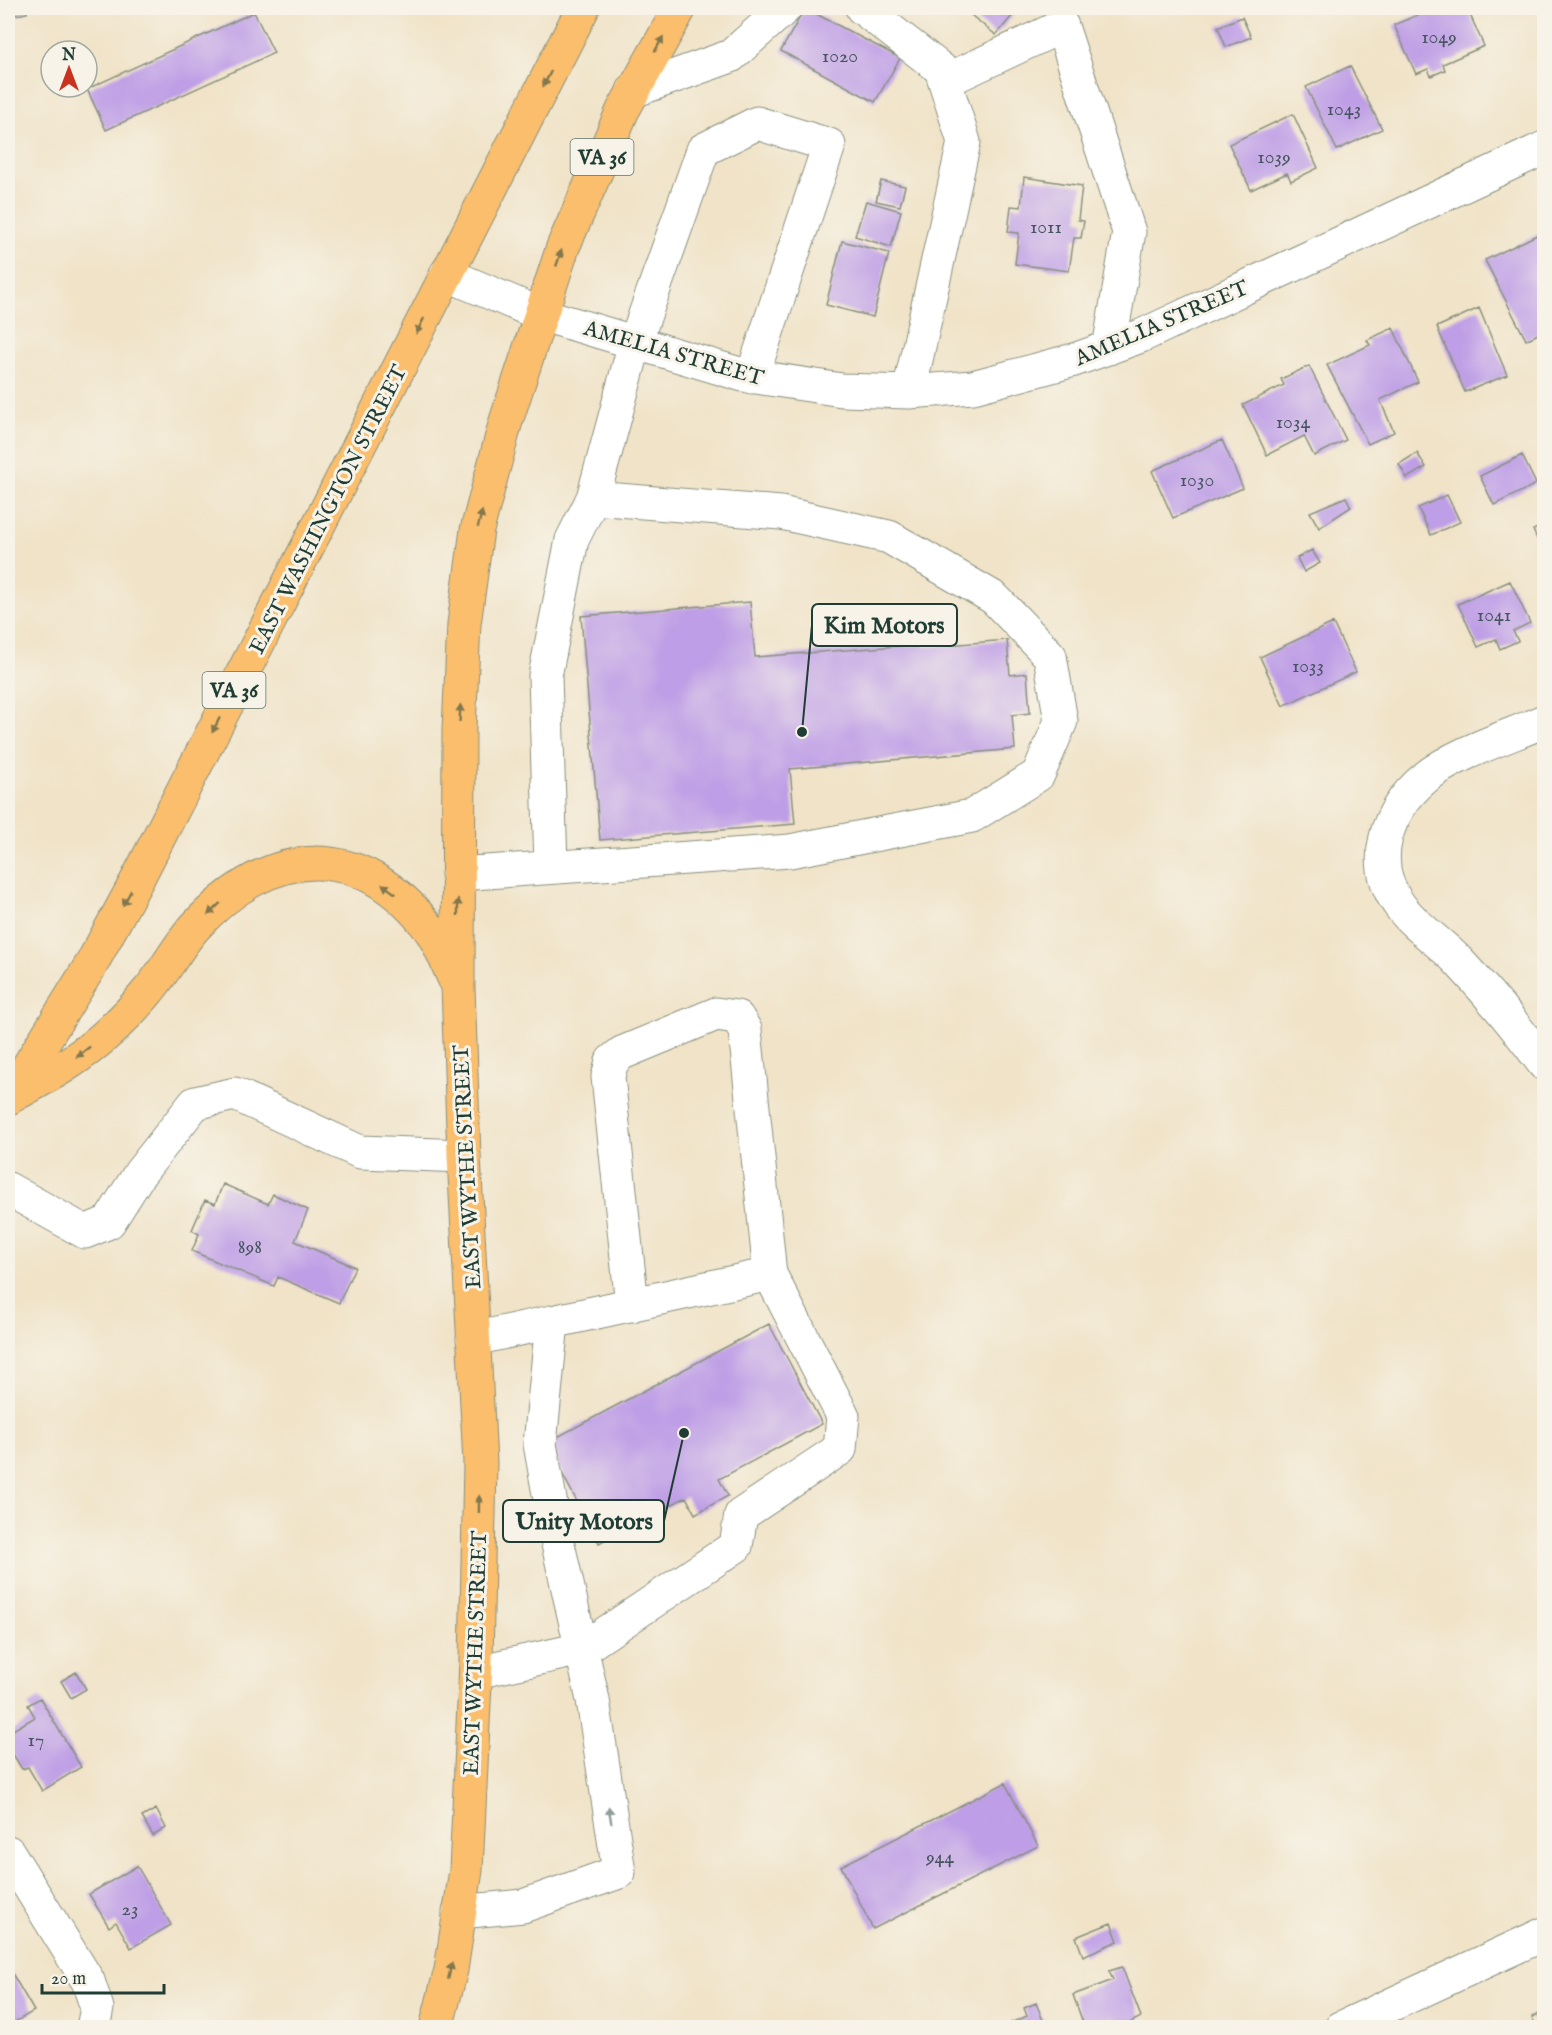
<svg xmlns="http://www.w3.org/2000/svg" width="1552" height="2035" font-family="'IM FELL English',serif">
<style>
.building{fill:#be9ee6}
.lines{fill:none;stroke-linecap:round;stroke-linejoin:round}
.minor-casing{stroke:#88907e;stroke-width:35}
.highway-casing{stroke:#88907e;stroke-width:35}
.minor{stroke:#fff;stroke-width:33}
.highway{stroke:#fabe6d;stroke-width:33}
.oneway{fill:#82774e}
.oneway2{fill:#8f9e9a}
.labels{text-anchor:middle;stroke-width:6;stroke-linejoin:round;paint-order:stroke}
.number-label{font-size:20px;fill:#475560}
.shield{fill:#f7f3e8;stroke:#60746a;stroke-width:1.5}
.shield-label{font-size:21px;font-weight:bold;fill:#1f3d34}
.street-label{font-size:22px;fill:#1f3d34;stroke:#f7f3e8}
.leader{fill:none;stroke:#1f3d34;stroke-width:2}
.callout-dot{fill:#1f3d34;stroke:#f7f3e8;stroke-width:2}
.callout{fill:#f7f3e8;stroke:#1f3d34;stroke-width:2}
.callout-label{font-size:24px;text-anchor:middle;font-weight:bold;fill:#1f3d34}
</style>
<rect width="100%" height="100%" fill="#f7f3e8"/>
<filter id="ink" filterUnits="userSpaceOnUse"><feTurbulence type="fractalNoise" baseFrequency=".0167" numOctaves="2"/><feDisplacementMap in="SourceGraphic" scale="12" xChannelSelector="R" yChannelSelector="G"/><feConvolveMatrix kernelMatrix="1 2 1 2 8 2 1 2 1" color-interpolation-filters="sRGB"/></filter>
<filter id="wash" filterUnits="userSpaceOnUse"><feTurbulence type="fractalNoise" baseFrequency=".008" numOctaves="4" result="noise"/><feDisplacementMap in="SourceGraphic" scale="24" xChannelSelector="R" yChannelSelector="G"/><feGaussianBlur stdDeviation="1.35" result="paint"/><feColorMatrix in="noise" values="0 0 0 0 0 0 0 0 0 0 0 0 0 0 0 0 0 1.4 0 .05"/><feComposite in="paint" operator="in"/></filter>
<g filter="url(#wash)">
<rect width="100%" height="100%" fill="#f0e3c8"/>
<g id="blocks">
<path class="building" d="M9,8H26L27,13L11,16Z
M805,8L900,58L875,102L781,51Z
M962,8H1019L996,35Z
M1434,8H1467L1484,46L1443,64L1445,70L1431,76L1428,69L1416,74L1394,25Z
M254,12L274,53L106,130L87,89Z
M1242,17L1251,37L1226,47L1218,27Z
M1350,66L1382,129L1337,150L1306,87Z
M1293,114L1318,168L1291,181L1287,173L1251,190L1229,144Z
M1024,177L1082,186L1078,220L1084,221L1081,238H1074L1069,271L1015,264L1019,233L1008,232L1011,206L1021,207Z
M881,181L905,186L900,206L876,201Z
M866,201L901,211L891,247L855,236Z
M1543,232L1544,331L1526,340L1485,260Z
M842,241L889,253L873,317L826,305Z
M1479,308L1507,375L1465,392L1437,327Z
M1393,328L1418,382L1380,400L1394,432L1368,444L1327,365L1370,345L1367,340Z
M1309,366L1346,440L1314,456L1304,436L1267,455L1243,405L1284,385L1281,379Z
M1222,440L1243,488L1173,518L1152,471Z
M1417,453L1426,467L1407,478L1399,464Z
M1522,455L1536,484L1494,505L1480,476Z
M1447,495L1460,522L1431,535L1418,508Z
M1346,497L1351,507L1319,528L1310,512Z
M1544,525V554L1533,530Z
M1312,550L1320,563L1304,572L1297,558Z
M1510,581L1530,623L1513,631L1518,641L1500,649L1496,639L1478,647L1458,604Z
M750,602L755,657L924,644V647L1007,640L1010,675L1027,673L1030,713L1012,715L1015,749L790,769L795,824L600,840L581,616Z
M1333,623L1356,672L1283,706L1260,657Z
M223,1184L268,1204L273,1194L308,1210L295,1241L355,1267L339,1303L278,1277L274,1286L192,1251L199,1234L192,1230L205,1200L215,1204Z
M769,1324L822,1424L719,1479L728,1496L695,1514L686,1497L599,1543L546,1443Z
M76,1672L86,1689L71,1698L61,1681Z
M40,1698L81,1767L42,1791L28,1767L22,1769L8,1746V1733L35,1717L28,1705Z
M1005,1783L1038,1846L873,1929L841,1866Z
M156,1809L166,1828L153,1836L142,1817Z
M137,1866L171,1925L131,1948L116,1922L109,1927L89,1894Z
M1111,1923L1118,1941L1083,1956L1076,1937Z
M1122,1967L1141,2017L1120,2028H1085L1073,1995L1113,1980L1109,1971Z
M10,1970L34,2011L8,2026V1971Z
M1036,2003L1046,2028H999L1027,2016L1024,2008Z
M1544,2012V2028H1529L1535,2025L1532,2017Z"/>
</g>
</g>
<g filter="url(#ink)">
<use href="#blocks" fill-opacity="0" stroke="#88907e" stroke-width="1.5"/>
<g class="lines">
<g class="minor-casing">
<path id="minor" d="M862,8L941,69L964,142L909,392
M945,81L1062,26L1129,232L1109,348
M633,91L731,56L785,8
M446,274L540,314L743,375L842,390L909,392L973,387L1074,360L1141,336L1544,148
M593,498L635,343L703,150L757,123L829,145L752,377
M1544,721C1510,736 1453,754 1425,778C1387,810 1367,862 1400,906C1416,928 1442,943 1460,963C1490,995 1518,1029 1544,1064
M458,874L790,851L972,816L1038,775L1061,721L1050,656L994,598L889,537L781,513L593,498L572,540L545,676L551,866
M8,1189L85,1232L109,1222L140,1173L195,1103L235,1094L360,1152L464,1156
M632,1305L608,1077L612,1061L622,1053L716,1014L737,1017L745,1030L770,1274
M476,1672L582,1649L736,1546L741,1515L840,1449L843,1416L770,1274L552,1322
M8,1852L88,1981L97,2008L93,2028
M459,1912L523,1906L619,1872L593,1700L558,1544L540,1444L552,1322L473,1339
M1341,2028L1544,1934"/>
</g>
<g class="highway-casing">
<path id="highway" d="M10,1097C45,1078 79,1060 108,1033C122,1020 137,1005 149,990C166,970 177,947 194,928C270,844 361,838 431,931C441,945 447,964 455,980
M8,1099L91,965L137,880L583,8
M436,2028L451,1970L466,1870L476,1662L480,1463L464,1156L458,987L459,729L464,624L477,530L506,421L563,247L623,110L680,8"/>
</g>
<use href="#minor" class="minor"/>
<use href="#highway" class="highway"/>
</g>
<defs><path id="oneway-solid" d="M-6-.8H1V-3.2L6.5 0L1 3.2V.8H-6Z" transform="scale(1.5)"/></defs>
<g class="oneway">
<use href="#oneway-solid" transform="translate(659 44) rotate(-61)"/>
<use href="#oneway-solid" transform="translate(547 79) rotate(117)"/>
<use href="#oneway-solid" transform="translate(559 258) rotate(-71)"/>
<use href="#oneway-solid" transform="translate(420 326) rotate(117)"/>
<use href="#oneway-solid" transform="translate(480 519) rotate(-75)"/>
<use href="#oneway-solid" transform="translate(460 713) rotate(-87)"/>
<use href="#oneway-solid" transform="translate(216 725) rotate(117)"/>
<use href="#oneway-solid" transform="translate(389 889) rotate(-144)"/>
<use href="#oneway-solid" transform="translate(127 898) rotate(119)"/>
<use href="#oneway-solid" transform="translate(458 907) rotate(-90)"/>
<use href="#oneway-solid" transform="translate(214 909) rotate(137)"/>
<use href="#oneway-solid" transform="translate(83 1052) rotate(142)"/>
<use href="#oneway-solid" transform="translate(479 1504) rotate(-89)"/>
<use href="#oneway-solid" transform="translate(450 1971) rotate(-78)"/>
</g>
<use class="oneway2" href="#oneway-solid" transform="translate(610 1815) rotate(-99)"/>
</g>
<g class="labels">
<g class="number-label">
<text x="1439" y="43">1049</text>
<text x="840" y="62">1020</text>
<text x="1344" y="115">1043</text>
<text x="1274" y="163">1039</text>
<text x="1046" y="233">1011</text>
<text x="1293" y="428">1034</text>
<text x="1197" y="486">1030</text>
<text x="1494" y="621">1041</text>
<text x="1308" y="672">1033</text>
<text x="250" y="1253">898</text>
<text x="36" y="1746">17</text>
<text x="940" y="1863">944</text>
<text x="130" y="1915">23</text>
</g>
<g class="shield">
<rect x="570.5" y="139" width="63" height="36" rx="4.5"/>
<rect x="202.5" y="672" width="63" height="36" rx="4.5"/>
</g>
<g class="shield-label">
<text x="602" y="164">VA 36</text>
<text x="234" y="697">VA 36</text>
</g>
<g class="street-label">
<text transform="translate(1161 322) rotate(-23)" y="8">AMELIA STREET</text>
<text transform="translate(674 352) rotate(16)" y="8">AMELIA STREET</text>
<text transform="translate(327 509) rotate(-63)" y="8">EAST WASHINGTON STREET</text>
<text transform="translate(466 1167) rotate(-93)" y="8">EAST WYTHE STREET</text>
<text transform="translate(474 1653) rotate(-88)" y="8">EAST WYTHE STREET</text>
</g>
</g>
<path class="leader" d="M802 732L812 625M684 1433L664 1521"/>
<g class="callout-dot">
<circle cx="802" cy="732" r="6"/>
<circle cx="684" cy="1433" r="6"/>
</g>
<g class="callout">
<rect x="812" y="604" width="145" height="42" rx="6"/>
<rect x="503" y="1500" width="161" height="42" rx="6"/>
</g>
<g class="callout-label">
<text x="884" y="633">Kim Motors</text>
<text x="584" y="1529">Unity Motors</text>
</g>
<rect width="1552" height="2035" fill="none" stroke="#f7f3e8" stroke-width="30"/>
<g transform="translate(69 69)"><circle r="28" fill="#f7f3e8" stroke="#a1aaa0" stroke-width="1.5"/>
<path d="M0-4.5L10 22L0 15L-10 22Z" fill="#c8321e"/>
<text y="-9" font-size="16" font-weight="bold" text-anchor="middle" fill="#1f3d34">N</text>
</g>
<path d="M42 1984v9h122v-9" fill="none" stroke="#1f3d34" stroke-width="3"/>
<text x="51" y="1984" font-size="18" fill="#1f3d34" stroke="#f7f3e8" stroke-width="4.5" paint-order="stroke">20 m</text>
</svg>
